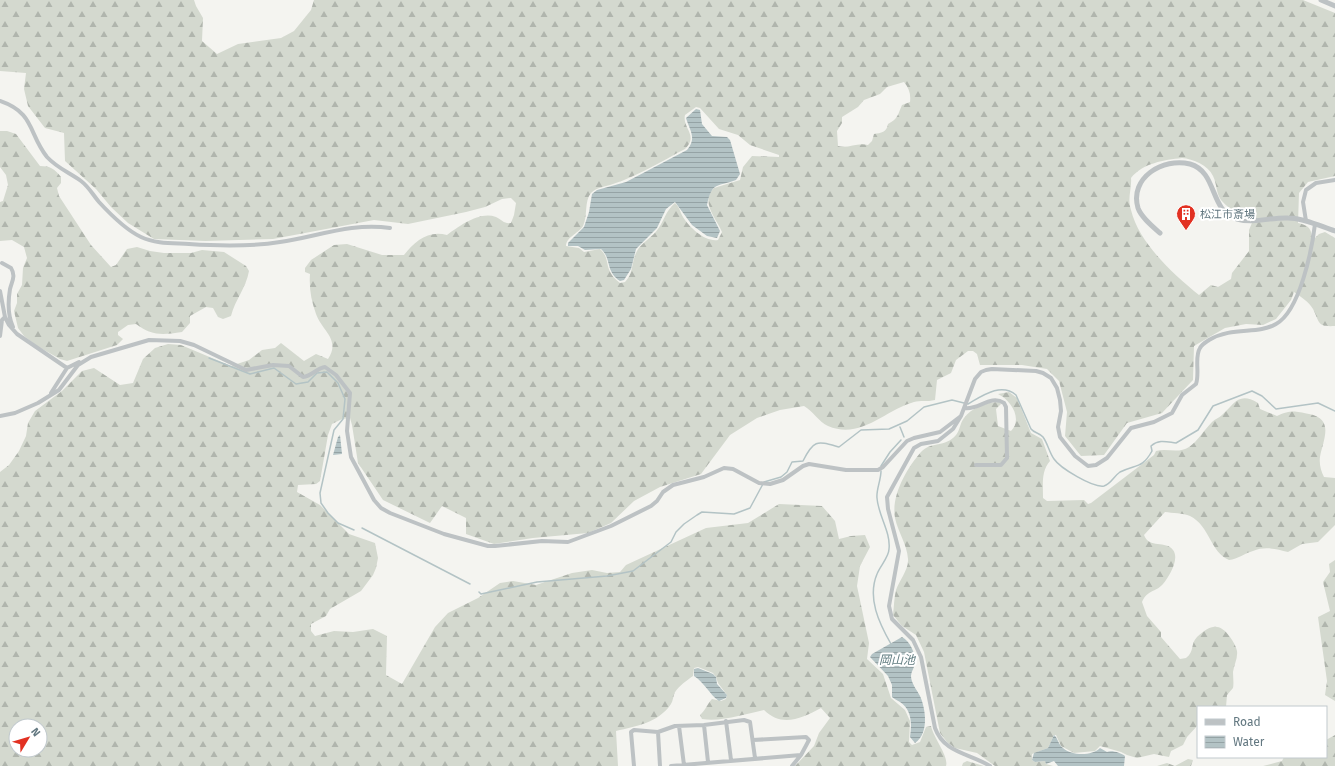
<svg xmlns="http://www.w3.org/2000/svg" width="1335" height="766" font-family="'Fira Sans','Noto Sans JP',sans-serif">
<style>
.forest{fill:url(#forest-firs);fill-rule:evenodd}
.water{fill:url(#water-rules)}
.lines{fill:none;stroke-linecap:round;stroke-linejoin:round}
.stream{stroke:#b3c3c5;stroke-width:1.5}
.minor{stroke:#bdc2c4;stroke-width:4}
.tertiary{stroke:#bdc2c4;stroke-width:5}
.labels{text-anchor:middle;stroke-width:4;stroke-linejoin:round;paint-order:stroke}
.poi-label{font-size:11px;fill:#637881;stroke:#fff;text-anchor:start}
.water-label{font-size:12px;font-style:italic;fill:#5f7b7f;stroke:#fff}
</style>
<defs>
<pattern id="forest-firs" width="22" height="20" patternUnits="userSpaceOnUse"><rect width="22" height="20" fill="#d4d9cf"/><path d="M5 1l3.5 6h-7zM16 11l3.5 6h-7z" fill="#b0b5ad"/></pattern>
<pattern id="water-rules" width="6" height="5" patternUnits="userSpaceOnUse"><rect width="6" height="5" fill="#b3c3c5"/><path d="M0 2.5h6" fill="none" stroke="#95a3a5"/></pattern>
</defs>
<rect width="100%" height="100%" fill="#f4f4f0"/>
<path class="forest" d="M0,0H194L196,6L203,18L202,41L217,54L238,44L281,38L294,31L311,10L314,0H1303L1335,13V176L1308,182L1299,193L1298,223C1307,225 1311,227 1312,237L1315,238L1319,234L1325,232L1335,238V326C1317,327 1320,323 1313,309C1309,302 1301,297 1294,292L1291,300L1276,319L1263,325L1246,324L1225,328L1194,346L1193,380L1162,413L1127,423L1104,455L1081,456L1065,436L1067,412L1059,381L1047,369L1022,365H980L977,354L973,351H968L956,360L951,373L937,380L935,400C927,402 920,400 914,402C885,410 861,440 828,426C819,422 813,411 804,406L780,410L757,418L730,435L701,474L660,487L634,501L611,523L588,533L533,538L494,544L466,534V518L442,506L430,523L383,500L358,463L352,425L350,418L342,419L332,424L328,435L320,481L316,484L298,485L297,492L320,505L349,534L375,543L378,558L376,568L373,575L361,591L330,609L326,616L311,624V631L315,636L334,631L353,632L373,629L387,636L386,675L402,684L435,627L448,613L478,598L500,583L513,581L536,585L572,573L592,570L607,573L620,572L626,565L706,528L748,523L779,504L822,506L835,521L839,539L851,536L865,535L870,547L860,566L857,586L869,643L867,659L883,674L891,698L905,710L910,721L909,742L912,745L920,742L926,727L931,726C934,739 949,756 946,766H795L814,746L819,733L830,718L821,708C802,718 782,728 764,710C745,714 722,722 702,719L700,715C706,710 707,704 712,699L721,701L726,699L727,695L718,683L716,677L713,673L698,667L694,668L693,676C686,681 680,685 675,692C673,696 673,701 671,704C658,723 637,726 616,731L618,766H0V472L9,465L19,451L26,436L28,423L35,411L62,391L82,371L94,368L120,385L133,383L143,359L155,348L168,344L181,345L231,366L249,360L262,350L275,348L281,343L304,361L316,354L328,359C341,339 322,331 316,314C311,300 309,288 310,274L305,272V268L311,260L334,245L347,244L382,255H404C415,241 428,230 447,235C460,226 479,211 496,217C502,220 504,224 511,223L514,215L516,203L511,198L502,199L485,207L466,212L408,224L374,220L273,239L205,241L154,239L128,223L111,207L96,189L65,161L64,133L45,128L28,106L24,89L26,73L0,71ZM904,82C909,88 911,94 910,102L902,105C898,114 898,119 888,124C887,132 881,133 874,134L872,141L868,145C857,142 848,149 838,146L837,131L842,123V117L858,107L864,100L880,94L887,87ZM696,107L700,108L719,129L738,135L750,145L779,155V157L752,156L743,167L740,180L714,188C700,202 716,218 722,232L718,240C705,242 690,228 683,217C680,212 680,208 675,203C665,212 665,219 658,229C653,237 642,242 637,251C631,262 634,273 625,282L620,283C602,269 612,260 600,249L584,252L579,248L566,246C566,237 578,234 583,226C588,216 584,201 591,193C597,187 605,187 613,184C638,176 662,161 685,149C699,135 682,128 685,115ZM1182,158C1193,159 1208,165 1213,176C1217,184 1216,193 1221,200C1234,215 1240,210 1254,218L1249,230V251L1232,273L1231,279L1218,287L1211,285L1199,295C1173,274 1139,243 1131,210C1127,198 1132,189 1131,178C1143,163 1164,160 1182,158ZM16,726H40V750H16Z
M0,131H7L16,134L40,166C50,166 55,169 61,177V183L57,188L59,196L91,245L111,267L116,265L127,249L137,247L150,251L164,253H191L202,250L224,252L246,266L249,271C246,288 235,300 231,316L223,319L218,317L213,308L206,307L190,316V323L182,332C162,335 152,336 136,324L128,325L118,332V335L123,339L117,345L67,361L60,359L37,346L24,336L18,328L14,311L17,303V294L22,285L23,268L27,258L24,247L12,240L0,241V202L3,201L8,185L6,175L0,167Z
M1009,392L1017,398L1031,433L1042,439L1050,461C1041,471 1043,485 1043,498L1047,501L1084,500L1088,504L1091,503L1154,455L1156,451C1167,448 1179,454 1189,447C1198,441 1204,430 1212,422C1215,419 1219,418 1222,415C1234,405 1238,391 1258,403L1260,409L1277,416C1291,410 1294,411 1309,414C1335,419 1323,440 1320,457C1319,464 1321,471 1324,477L1335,478V525L1318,542L1302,544L1288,552C1276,549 1265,546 1253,551C1245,553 1238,559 1229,560C1210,552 1210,526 1190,516C1183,513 1172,513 1165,512L1144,535C1149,549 1166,540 1173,550C1180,559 1169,577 1163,584C1155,593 1148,589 1142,602L1147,616L1161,632V637L1180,659L1186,658C1195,651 1190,644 1197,637C1210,625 1219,622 1230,637C1233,641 1236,646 1237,651C1238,658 1234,665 1233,672C1233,677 1234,683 1233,688L1227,695L1226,707H1198V725L1187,737L1183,745L1171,751L1169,757L1154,754L1137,758L1127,755L1121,752L1100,746L1095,751L1074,753L1061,746L1056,735H1054L1048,748L1032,754V760L1035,762L1045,761L1046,764L1053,766H995L977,753L955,748L947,742L940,733L924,652L916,635L902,626L893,615C894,607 894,598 896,590C899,581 909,569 908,559C907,544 898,532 895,518C891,495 907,468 921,452C931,441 945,448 956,435C960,430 960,423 964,418C971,408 987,402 999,402L1001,404L996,409L998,426L1011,431C1023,419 1011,400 998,394Z
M1335,560V701L1325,695L1327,681L1318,617L1330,611L1323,582L1330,572L1329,564Z
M1335,735V766H1263L1282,761L1284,757H1326V740Z
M1188,759L1193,760L1191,766H1157L1167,763L1175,766Z
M967,761L984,766H962L963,763Z"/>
<path class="water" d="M696,109L700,110L702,124L712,136L727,137L730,140L740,174L736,180C716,187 712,182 707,205L720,231L717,238L707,236L692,225L675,202L666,209L657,228L636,249L631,269L624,280L620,281C605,271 612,259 601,249L585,250L578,246H568V243L584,227L589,212L592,194L597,190L626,182L687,150C697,138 690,131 686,118Z
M340,435L342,454L333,455L338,437Z
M902,637C911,642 916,655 915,664C914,668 911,672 911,676C911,683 917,690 920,696C926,709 929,734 915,743L910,737C912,724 912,710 900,702C897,700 894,699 892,697V685L888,676L870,657L872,654Z
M698,668L713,674L716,677L717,684L727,695L726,698L719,701C709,694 705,683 694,676V669Z
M1054,735C1058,738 1058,744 1063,748C1072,756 1092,756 1100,748L1107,752C1112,750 1121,753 1125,756L1124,766H1058L1054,761L1046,764L1045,761L1035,762L1032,760L1034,753L1048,748Z"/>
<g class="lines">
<path class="stream" d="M209,358L250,374L274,368L296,384L308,382L317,373L327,372L338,383L345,399L343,419L334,430L320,493L321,503L328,513L338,523L354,530
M900,427L904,437
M881,466L890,452L901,440
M881,471C881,480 876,490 877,498C878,515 891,532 889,549C889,557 880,566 877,574C867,598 879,623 891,644
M362,528L470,584
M479,592L481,594L537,582L607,576L633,571L671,542L676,532L684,524L697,515L702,512L734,514L750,508L764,482L781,477L787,472L792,462L803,461C814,439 817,441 839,447L861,430L889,429L907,421L924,407L952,400L968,404C982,396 1001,382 1016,395L1031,429C1034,433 1040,433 1043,437C1048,444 1049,452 1054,459C1060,468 1093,488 1104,486C1111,484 1114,476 1120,472C1136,464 1142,469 1152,451L1151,446C1159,439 1167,442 1176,443L1198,430L1213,406L1252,391L1262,396L1276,409L1318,403L1335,411"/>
<path class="minor" d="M0,101C35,113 28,133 47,157C57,168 70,173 81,181C89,187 93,195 99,202C111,215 126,230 141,237C156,244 173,243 189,244C219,246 249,247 280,242C316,237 352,222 390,228
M1306,221L1303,202L1306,190L1316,183L1335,180
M2,263L11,268C16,276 12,281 10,289C8,301 8,316 13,327
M0,291L5,317L9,325L17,334L67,368L79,362
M0,336L2,320L5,317
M51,393L67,368
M964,408C978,411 990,394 1004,403L1006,407L1007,458L1001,465H976
M0,416L15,413L38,403L59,390L78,365L91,357L149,340L180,341L194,345L246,370L273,365L289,366L303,377C312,376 317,368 325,367L336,375L350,393L347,431L351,457L374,500L381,508L390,513L444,534L488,546H495L542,541L568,542L611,526L651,506L657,501L663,492L673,485L704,477L724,468L733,469L759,483L770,484L783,480L803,466L809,464L846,470H878L883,467L907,441L914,438L940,432L961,416
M726,721L731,760
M704,725L708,762
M679,726L684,765
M658,732L660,766
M634,766L631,732L634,730L658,732L675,726L704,725L744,720L750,722L755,758
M671,766L801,755L809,740L806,737L753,740
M792,766L801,755
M990,766C969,753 944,753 935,728L921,657L913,640L892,619L889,606L899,551L888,509L887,497L914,448L921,444L938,441L953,429L961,416L975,379L981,372L986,370L992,369L1036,371L1043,373L1051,378L1057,388L1060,400L1061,411L1058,427L1060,437L1075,456L1088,466L1096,465L1107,458L1131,428L1154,422L1172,413L1182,395L1196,384C1200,373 1194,357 1200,348C1202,344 1206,342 1209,340C1233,326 1257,335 1276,324C1300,311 1312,249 1315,224"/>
<path class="tertiary" d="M1321,0L1335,6
M1160,233C1152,226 1141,217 1138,208C1129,178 1163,157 1190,164C1218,172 1209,211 1237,219C1254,224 1271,217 1288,218C1304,218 1320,226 1335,231"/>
</g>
<defs>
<g id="building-pin" transform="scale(1)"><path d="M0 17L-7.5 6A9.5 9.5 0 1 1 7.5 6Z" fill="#e23122" stroke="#fff"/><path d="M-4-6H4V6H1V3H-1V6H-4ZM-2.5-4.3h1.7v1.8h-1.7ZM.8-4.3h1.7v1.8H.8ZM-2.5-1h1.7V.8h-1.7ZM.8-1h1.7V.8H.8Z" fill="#fff"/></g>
</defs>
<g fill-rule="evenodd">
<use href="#building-pin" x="1186" y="214"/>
</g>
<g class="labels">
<g class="poi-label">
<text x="1200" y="218">松江市斎場</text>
</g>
<g class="water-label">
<text x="897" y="664">岡山池</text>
</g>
</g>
<rect x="1197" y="706" width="130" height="52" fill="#ffffff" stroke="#c1c9cd"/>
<rect x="1205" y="719" width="20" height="6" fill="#bdc2c4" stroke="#c1c9cd"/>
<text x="1233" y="726" font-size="12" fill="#637881">Road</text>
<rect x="1205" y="736" width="20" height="12" fill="url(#water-rules)" stroke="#c1c9cd"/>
<text x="1233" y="746" font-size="12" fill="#637881">Water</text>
<g transform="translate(28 738) rotate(52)"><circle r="19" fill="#ffffff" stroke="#c1c9cd"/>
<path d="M0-3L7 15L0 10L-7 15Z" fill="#e23122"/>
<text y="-6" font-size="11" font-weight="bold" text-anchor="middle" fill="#637881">N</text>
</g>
</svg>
